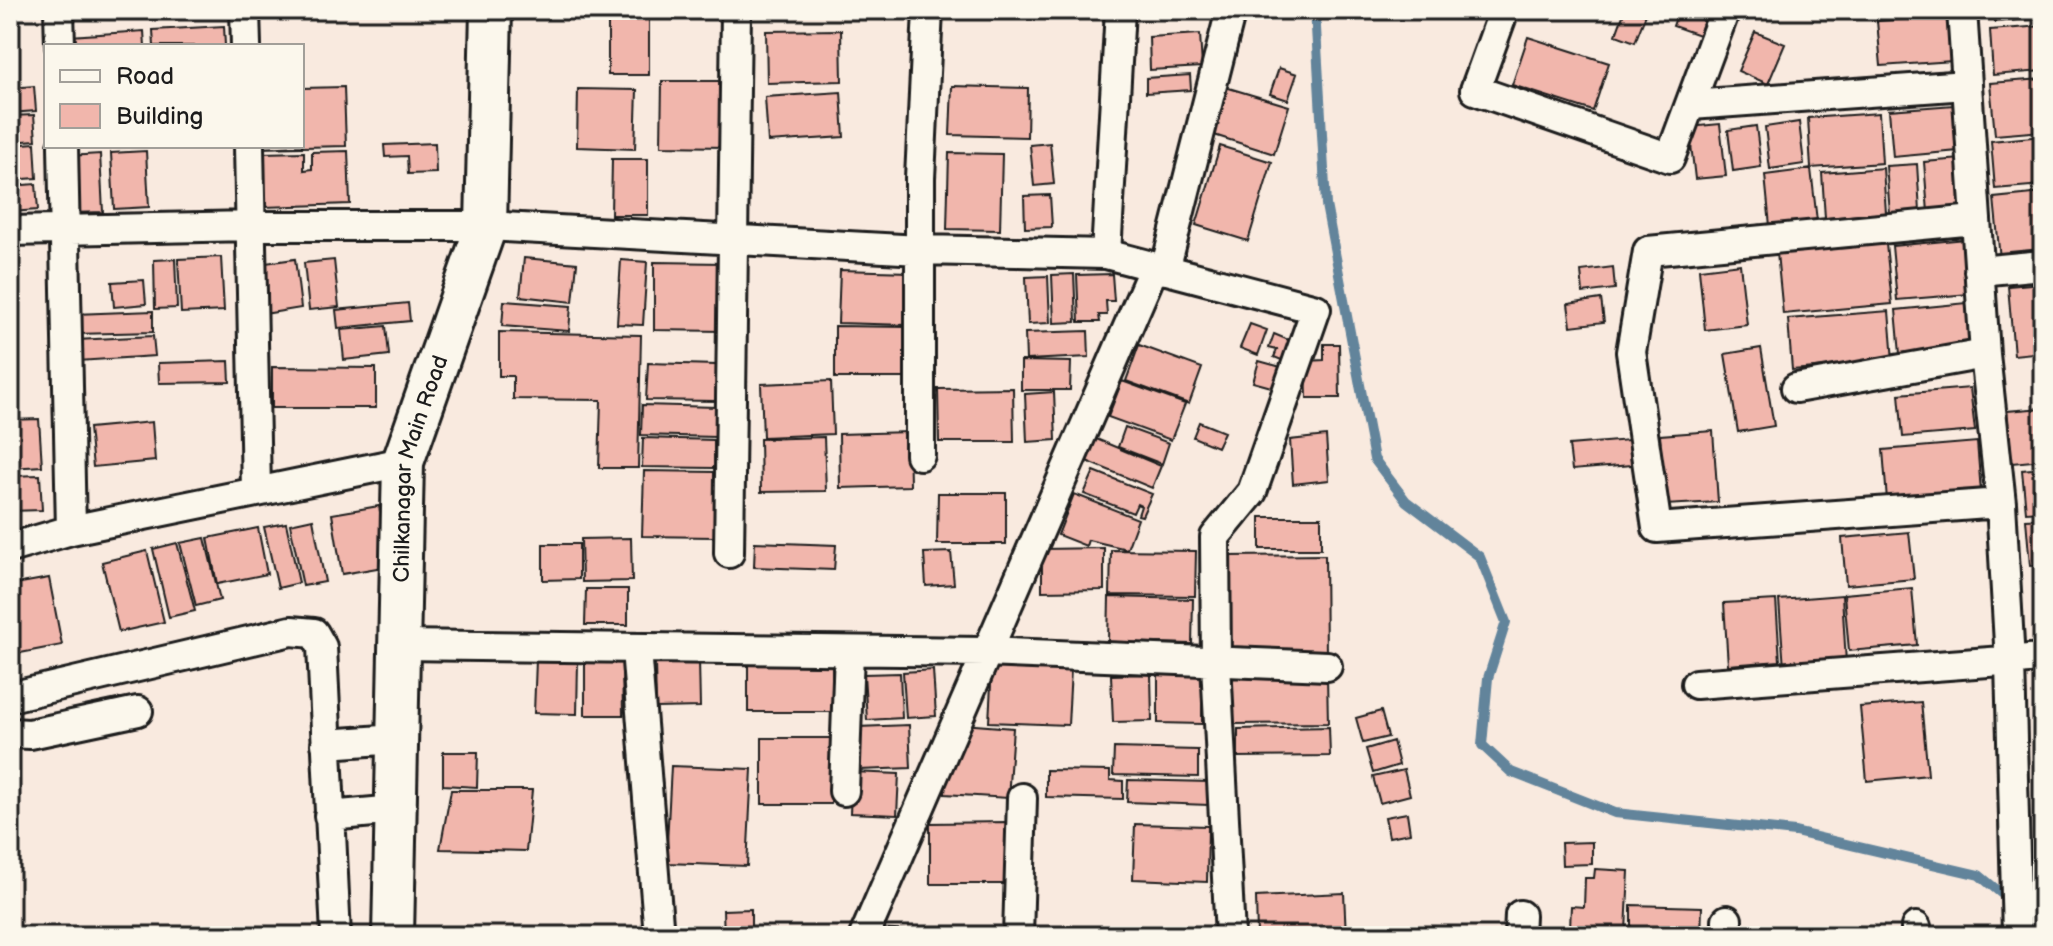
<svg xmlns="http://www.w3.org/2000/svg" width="2053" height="946" font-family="'Balsamiq Sans',sans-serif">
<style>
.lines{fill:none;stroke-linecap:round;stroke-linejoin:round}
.stream{stroke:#62849b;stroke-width:10}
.building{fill:#f1b6ac;stroke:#1c1c1c;stroke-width:2}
.street-casing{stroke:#1c1c1c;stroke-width:34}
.secondary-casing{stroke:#1c1c1c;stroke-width:46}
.street{stroke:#fbf7ec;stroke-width:28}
.secondary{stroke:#fbf7ec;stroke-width:40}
.labels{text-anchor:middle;stroke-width:7;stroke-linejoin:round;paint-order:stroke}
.street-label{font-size:22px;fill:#1c1c1c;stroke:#fbf7ec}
</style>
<rect width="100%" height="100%" fill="#f9eadf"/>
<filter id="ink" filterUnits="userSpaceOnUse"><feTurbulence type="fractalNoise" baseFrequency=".0125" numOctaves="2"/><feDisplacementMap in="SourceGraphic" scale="16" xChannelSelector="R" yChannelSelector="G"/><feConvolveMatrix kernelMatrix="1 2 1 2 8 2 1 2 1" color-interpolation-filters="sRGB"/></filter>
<g filter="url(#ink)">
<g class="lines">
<path class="stream" d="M1315,10L1326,205L1374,459L1406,501L1480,557L1506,622L1488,678L1482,745L1511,772L1615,813L1795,832L1979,875L2043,928"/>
</g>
<path class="building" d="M397,10H453V11L397,12Z
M558,10H648V13Z
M1625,10L1646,14L1635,42L1616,35Z
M1994,10H2043V18L1995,22Z
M1678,12L1704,20L1699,35L1673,26Z
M1950,16L1953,61L1881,66L1877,21Z
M608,17H649V75H608Z
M224,26L225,46H154L153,30Z
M2043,26V71L1993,75L1990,30Z
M841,30L842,81L767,83L766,31Z
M144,31L145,46H71L70,36Z
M1755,32L1785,44L1768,84L1738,71Z
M1200,34L1202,67L1150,70L1149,37Z
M1528,37L1609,63L1593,111L1512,85Z
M1279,68L1297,74L1288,100L1270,94Z
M1190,75L1191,90L1146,93V78Z
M2043,79V131L1995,135L1990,83Z
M662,81H727L726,147L661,146Z
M34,86L36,111L10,113V88Z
M952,86L1028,88L1027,137L950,135Z
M1222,86L1289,106L1274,154L1208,133Z
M344,87L346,146L258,148L302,146V88Z
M578,89L637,90L635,149L577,147Z
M841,92L844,137L768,142L765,97Z
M1954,105L1958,151L1893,157L1889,110Z
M1879,113L1882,163L1811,168L1808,118Z
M34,115L36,140L10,142V116Z
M1799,122L1804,164L1770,169L1765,127Z
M1720,124L1726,176L1695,179L1689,127Z
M1756,126L1761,167L1733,171L1728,130Z
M2043,136V185L1995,189L1991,141Z
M35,143L37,178L10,180V145Z
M435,143L436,173L408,174L407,156L385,157L384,145Z
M1050,143L1054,184L1034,186L1030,145Z
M74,146H142V147L74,148Z
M1220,146L1272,162L1248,241L1196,225Z
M146,151L149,207L114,209L111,153Z
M348,151L350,204L264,207L262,153L304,152V170L312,169V152Z
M949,153L1002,154L1000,230L947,229Z
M100,154L103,212L72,213L69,156Z
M612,159H648V215H611Z
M1962,159L1965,209L1928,212L1924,162Z
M1917,164L1920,211L1890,213L1886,166Z
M1883,168L1886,213L1825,218L1822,173Z
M1811,169L1817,221L1770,226L1765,175Z
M36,184L38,210L10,212V186Z
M2043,193V255L2000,259L1994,198Z
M1050,195L1052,227L1025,228L1024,196Z
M1966,239L1970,294L1897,300L1892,246Z
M1886,244L1892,304L1783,314L1777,253Z
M221,257L224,311L181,313L178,259Z
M524,258L577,263L573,302L520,296Z
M175,259L177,308L155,309L154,260Z
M295,259L301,308L264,314L258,264Z
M334,260L339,307L309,310L304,263Z
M621,260L647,262L643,325L617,324Z
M654,262L724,263L723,331L654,330Z
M1740,264L1747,325L1705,330L1699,269Z
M1613,267L1615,289L1583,293L1581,271Z
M840,270L910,272L908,325L838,323Z
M1074,274L1076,322L1054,323L1052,275Z
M1112,274L1114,301H1106L1107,315H1099L1100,322H1079L1077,275Z
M1048,276L1050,323L1028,324L1026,277Z
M144,280L146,304L114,307L112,282Z
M2043,283V352L2014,355L2008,286Z
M1601,299L1604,322L1571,326L1568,304Z
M504,301L571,306L569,331L502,326Z
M408,303L410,321L338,328L336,310Z
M1967,303L1971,348L1900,354L1896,310Z
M153,311V332L76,334L75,314Z
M1889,311L1893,361L1792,370L1788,319Z
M1250,324L1267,330L1258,355L1240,348Z
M386,326L389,355L344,360L341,330Z
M835,326L909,327L908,378H835Z
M1088,331L1089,357L1026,360L1025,333Z
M499,332L641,335L638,468H599L601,400L513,399V376H499Z
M1274,334L1291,341L1284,361L1274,357L1277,350L1269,348Z
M153,336L155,356L78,361L77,340Z
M1324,344H1339L1340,398H1307L1306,361L1324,360Z
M1139,345L1202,368L1189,404L1126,381Z
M1761,348L1774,426L1738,432L1725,354Z
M229,361L230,382L159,383L158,363Z
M1021,361L1071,362L1070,390H1021Z
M1259,361L1281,367L1275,388L1253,382Z
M648,363L716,365V401L646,400Z
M272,367L376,368V408H272Z
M831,381L833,434L763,437L761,384Z
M1122,381L1185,404L1171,440L1108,417Z
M1013,388L1014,442H939L938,389Z
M1970,388L1975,431L1903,437L1899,394Z
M1054,392L1056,440L1027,442L1025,394Z
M642,405L717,407L716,437L641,435Z
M2043,408V460L2012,463L2007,411Z
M39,419L42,466L10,468V420Z
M152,422L155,461L93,467L89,428Z
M1199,422L1224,432L1217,447L1193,437Z
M1125,427L1169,443L1162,464L1118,447Z
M1713,431L1718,502L1665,505L1660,435Z
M909,432L910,486L840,488L839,434Z
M1326,436L1329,480L1293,484L1290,440Z
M824,437L826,491L761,492L760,439Z
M643,438L714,440V468L642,467Z
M1094,438L1161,466L1152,488L1084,460Z
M1629,440L1631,465L1572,470L1569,445Z
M1977,442L1981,492L1887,500L1883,450Z
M2043,468V511L2026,512L2022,470Z
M644,471L715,472L714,537L642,536Z
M1094,471L1152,494L1142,516L1138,515L1141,506L1137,504L1133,513L1084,494Z
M40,475L42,510L10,511V476Z
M938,493H1006V544H937Z
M1074,494L1138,519L1127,549L1088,540L1086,546L1058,535Z
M379,506L389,566L342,574L332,514Z
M1260,517H1321V549H1260Z
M2043,518V565L2030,566L2026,519Z
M313,519L325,582L303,586L290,524Z
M286,523L299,583L278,588L264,527Z
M258,528L267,574L217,584L208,538Z
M1909,532L1914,579L1846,585L1842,538Z
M205,538L220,600L196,606L180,543Z
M631,538L632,581L582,582L581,539Z
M755,542L836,545L834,570L754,567Z
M177,543L195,611L169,617L153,549Z
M543,544H579V579L543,580Z
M1104,548V590L1042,591V549Z
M1111,550L1196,551L1195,596L1110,595Z
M147,551L164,622L119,632L102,562Z
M951,552L954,584L926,586L924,553Z
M1325,555L1326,658H1227V556Z
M49,578L62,645L10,655V585Z
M1912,588L1917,645L1849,651L1844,594Z
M586,589H628V625H585Z
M1842,595L1846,663L1784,668L1779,600Z
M1109,597L1193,599L1192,644L1108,642Z
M1776,600L1780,661L1728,665L1724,603Z
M536,660L578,661L577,714L534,713Z
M699,660L700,707L656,708L655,661Z
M585,663H622L623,715H585Z
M748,665H832V712H748Z
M992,666L1071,669L1068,725L989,722Z
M933,670L936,716L906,718L903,672Z
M900,673L902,718L867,720L864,674Z
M1158,673H1202V724L1158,723Z
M1151,674L1152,721L1113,722L1111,675Z
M1327,676L1328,723L1233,724V677Z
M1921,702L1928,775L1867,781L1860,707Z
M1381,711L1388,737L1363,743L1356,718Z
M962,724L1013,728L1008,798L945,794L949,747Z
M909,725L911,768L859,770L857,727Z
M1329,727L1330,756L1238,757V729Z
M762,738H831V804H762Z
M1393,741L1399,765L1373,773L1366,749Z
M1114,748L1198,750V777L1113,775Z
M443,752H478L477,787L443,785Z
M671,766L752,769L747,866L666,863Z
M1046,770L1110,771V780L1123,781V799L1046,797Z
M1404,770L1410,795L1380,803L1373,777Z
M852,772L899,774L897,815L850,813Z
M1128,780L1210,782L1209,805L1127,802Z
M451,790H532L526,851L440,849Z
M1407,813L1410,833L1389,837L1385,817Z
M1006,822V884H930V823Z
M1135,824L1208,826L1207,882L1133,879Z
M1592,842V864L1562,865L1561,843Z
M1595,869L1629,871L1626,931L1570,928L1571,906L1584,907L1585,878H1594Z
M1344,893L1346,936H1257L1256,897Z
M1631,905L1702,907L1701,936H1631Z
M751,909V936H724L723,910Z
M877,929L929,932V936H878Z
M1038,932H1064V936H1038Z
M1547,933H1591V936H1547Z"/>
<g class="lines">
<g class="street-casing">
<path id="street" d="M59,10L60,46
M245,10L246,46
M1504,10L1475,90L1670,158L1725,10
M1962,10L1985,354L2001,503L2010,662L2017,936
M1691,105L1966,85
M63,146L71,530
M249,146L256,490
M1975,220L1648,251L1631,352L1657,528L2001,503
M10,231L251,226H486L920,250L1106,254L1316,309L1252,492L1215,537L1216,664L1230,936
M1106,254L1120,10
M1165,270L1231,10
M1979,271L2043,265
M1796,388L1985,354
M920,455V178L928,10
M10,548L71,530L403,462
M729,553L736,10
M399,645L985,652L1327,666
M636,649L659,936
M1696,684L2043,658
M10,697L291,631L314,633L322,647L336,936
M10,733L30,734L138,711
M326,744L397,739
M844,791L849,651
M329,816L396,810
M1727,920V936
M1916,927V936
M864,936L1154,267
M1018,936L1022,798
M1519,936L1520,915"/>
</g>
<g class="secondary-casing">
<g id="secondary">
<path id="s1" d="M393,936L403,462L486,226L491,10"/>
</g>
</g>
<use href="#street" class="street"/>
<use href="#secondary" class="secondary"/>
</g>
</g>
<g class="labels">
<g class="street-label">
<text dy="8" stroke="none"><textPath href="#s1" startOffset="470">Chilkanagar Main Road</textPath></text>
</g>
</g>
<rect width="2053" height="946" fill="none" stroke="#fbf7ec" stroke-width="40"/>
<rect x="20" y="20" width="2013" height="906" fill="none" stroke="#1c1c1c" stroke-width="3" filter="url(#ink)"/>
<rect x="44" y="44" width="260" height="104" fill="#fbf7ec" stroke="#a29f99" stroke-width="2"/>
<rect x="60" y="70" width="40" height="12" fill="#fbf7ec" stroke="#a29f99" stroke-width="2"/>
<text x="116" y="84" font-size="24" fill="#1c1c1c">Road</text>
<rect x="60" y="104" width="40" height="24" fill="#f1b6ac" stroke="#a29f99" stroke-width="2"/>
<text x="116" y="124" font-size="24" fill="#1c1c1c">Building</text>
</svg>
